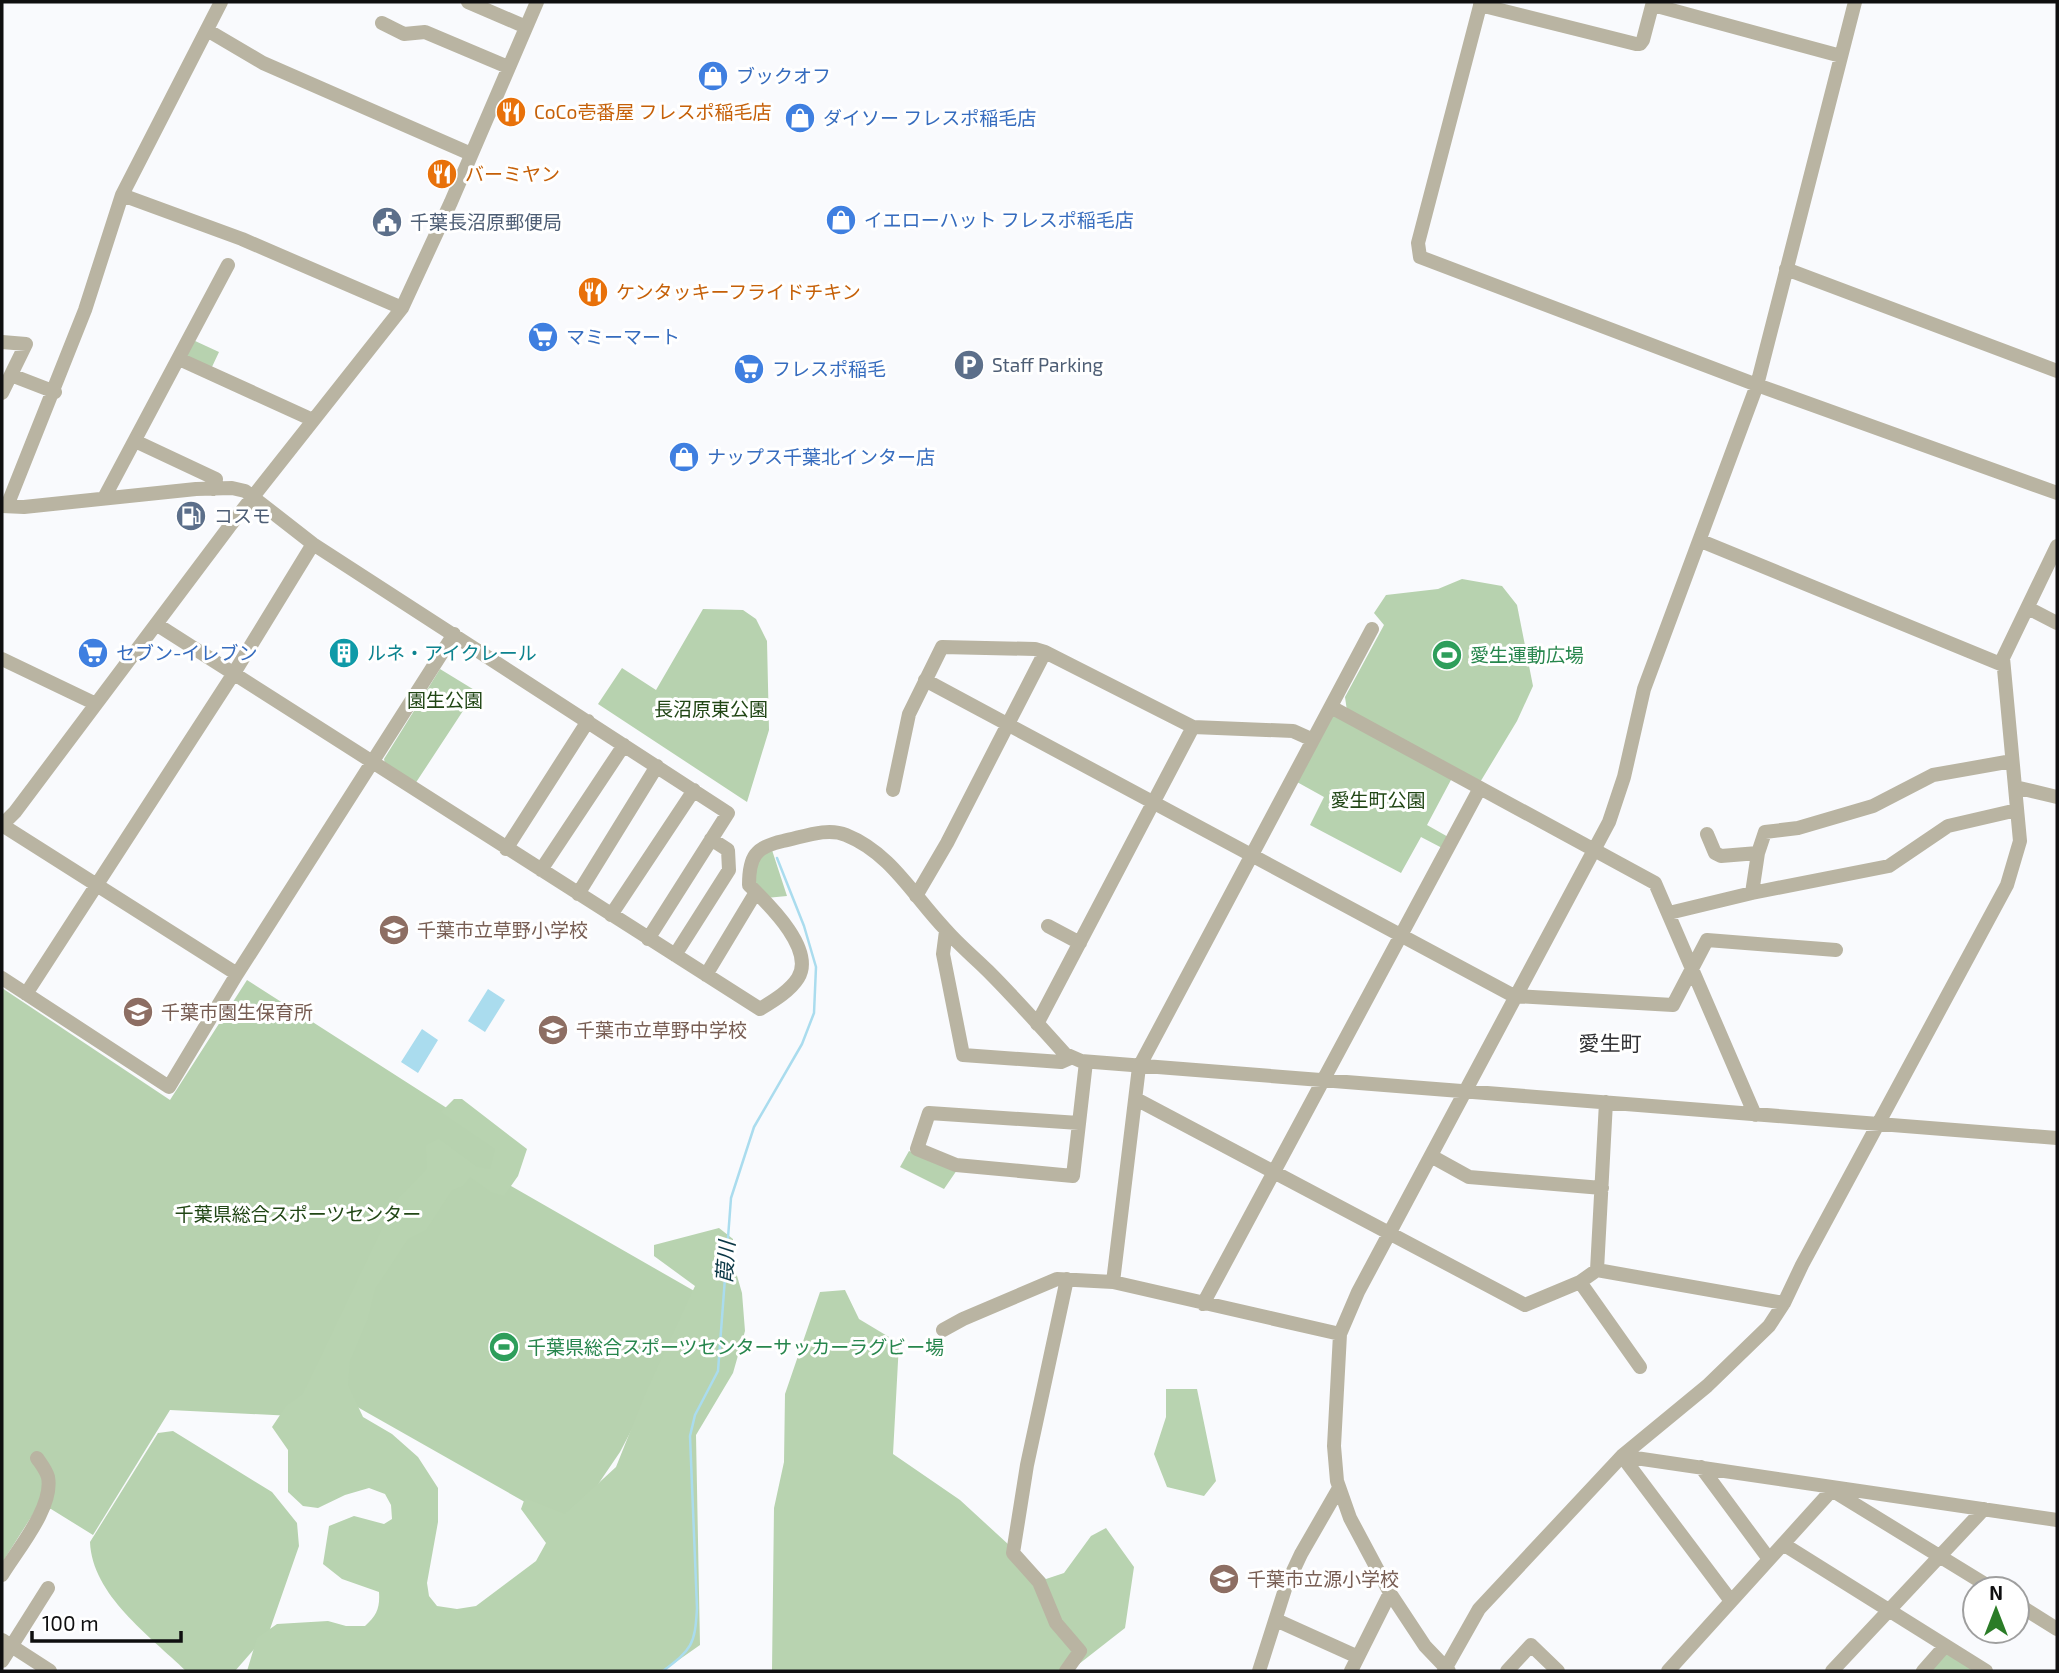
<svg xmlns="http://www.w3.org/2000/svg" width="2059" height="1673" font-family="'Exo 2','Noto Sans JP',sans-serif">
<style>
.green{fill:#b7d2af}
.forest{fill:#b8d3b0}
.water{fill:#aadcee}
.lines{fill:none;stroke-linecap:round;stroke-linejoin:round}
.stream{stroke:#aadcee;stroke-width:2.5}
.minor{stroke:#b9b4a2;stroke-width:14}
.labels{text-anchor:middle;stroke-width:6;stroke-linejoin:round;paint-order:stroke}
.shop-label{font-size:19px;fill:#366cbe;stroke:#fff;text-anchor:start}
.food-label{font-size:19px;fill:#c56008;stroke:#fff;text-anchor:start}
.service-label{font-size:19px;fill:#4e5e75;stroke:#fff;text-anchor:start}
.culture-label{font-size:19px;fill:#0d838f;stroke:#fff;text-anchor:start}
.leisure-label{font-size:19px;fill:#27864d;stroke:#fff;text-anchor:start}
.park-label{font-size:19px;fill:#214615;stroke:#fff}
.education-label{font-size:19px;fill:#785e54;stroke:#fff;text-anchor:start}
.neighbourhood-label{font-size:21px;fill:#313134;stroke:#fff}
.water-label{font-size:21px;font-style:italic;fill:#0a3745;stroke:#fff}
</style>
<rect width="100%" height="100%" fill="#f9fafd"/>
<path class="green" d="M193,340L219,352L211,369L185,358Z
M1462,579L1502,586L1517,605L1533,686L1517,721L1479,784L1347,711L1345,697L1384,625L1374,613L1386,595L1438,589Z
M703,609L743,610L756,619L767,641L769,730L747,802L598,704L622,668L656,690Z
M440,669L476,691L415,784L385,764L384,759Z
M1333,715L1452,778L1427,825L1450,838L1444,849L1421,837L1401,873L1310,825L1324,797L1297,782Z
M771,847L787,896L766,898L753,880L760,855Z
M247,980L514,1151L497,1178L696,1292L697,1305L620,1452L569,1527L315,1383L293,1416L170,1410L93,1535L51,1509L35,1511L2,1563V988L170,1100Z
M909,1151L957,1170L944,1189L900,1167Z
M173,1431L272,1492L297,1523L299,1546L269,1632L235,1671H186C150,1636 92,1595 90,1542L158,1433Z
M1946,1651L1982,1671H1927Z"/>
<path class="forest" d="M454,1099H462L527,1149L518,1176L504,1196L491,1192L470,1177L463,1186L452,1190L426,1230L408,1239L375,1289L368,1318L350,1361L348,1385L363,1417L392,1434L418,1457L438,1488V1522L427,1583L429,1596L437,1606L457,1609L476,1606L536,1561L546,1543L521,1509L525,1498L565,1514L616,1467L644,1397L695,1286L654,1256V1245L719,1228L733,1239V1262L742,1293L745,1331L733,1373L696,1435L700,1645L663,1671H247L257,1638L277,1624L328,1621L346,1626H365C377,1615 380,1608 379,1592L342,1579L323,1564L329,1526L354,1516L384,1524L392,1519L391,1505L385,1494L369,1488L345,1495L318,1508L303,1506L288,1492V1450L272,1427L286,1406L303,1394L395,1202L427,1169L426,1145L439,1139L477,1167L490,1169L495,1149L441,1112Z
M845,1290L859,1319L899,1343L893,1454L960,1500L1046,1579L1064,1573L1091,1536L1106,1528L1134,1567L1125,1628L1070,1671H772L774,1508L784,1462L785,1394L820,1292Z
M1166,1389H1197L1216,1481L1204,1496L1167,1487L1154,1454L1166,1417Z"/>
<path class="water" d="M488,989L505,1000L485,1032L468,1021Z
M422,1029L438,1040L418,1073L401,1062Z"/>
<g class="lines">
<path class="stream" d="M663,1671C692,1649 695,1645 697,1608L690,1436L695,1415L718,1371L731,1198L754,1127L802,1044L814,1013L816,967L804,926L777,858"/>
<path class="minor" d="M468,2L526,27
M1481,2L1418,243L1420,257L1757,385L2057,493
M1480,5L1636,44H1640L1643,40L1653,2
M1653,5L1841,56
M382,23L404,34L425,32L508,67
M207,30L263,63L471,154
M122,195L242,239L402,308
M1786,269L2057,371
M2,342L26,344L2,393
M179,359L313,420
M11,375L55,392
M135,441L216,479L213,489
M104,498L228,265
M2,506L24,507L196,489L232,488L245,491L313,544L728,813L648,939
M7,506L85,310L122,195L221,2
M1701,541L2003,665
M2028,608L2057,623
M156,624L760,1009C773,1001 790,991 798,978C816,949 767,903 749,885C749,857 755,847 783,841C803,837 827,827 846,835C891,853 914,897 946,930C959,945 974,957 988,971C1015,998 1040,1026 1065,1054L1081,1061L2057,1138
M2,659L96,704
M925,680L1514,996L1673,1005L1707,940L1836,950
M1331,707L1655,883L1755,1115
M2015,787L2057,797
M893,790L909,714L942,647L1035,649L1045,652L1193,727L1293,731L1313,740
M2,825L15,812L229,527L402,308L451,202L537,2
M2,825L237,974
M1707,834L1715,853L1721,856L1758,853
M506,849L588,721
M541,870L624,745
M1752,893L1758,853L1765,832L1798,828L1873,806L1933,775L2012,761
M578,894L657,766
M916,896L947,843L1045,652
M1669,913L1752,893L1889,866L1948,826L2017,810
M611,915L694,790
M1048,926L1080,943
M946,931L943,954L963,1055L1061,1062L1070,1058
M675,955L729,870L728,850L711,839
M706,975L756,892
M2,978L169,1087L237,974L454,634
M26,994L234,673L313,544
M1037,1024L1193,727
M1136,1099L1525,1305L1580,1282L1597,1270L1784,1303
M1079,1123L929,1113L917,1149L956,1165L1073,1176L1086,1062
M1431,1156L1469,1177L1602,1188
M1597,1270L1606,1102
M1113,1282L1139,1067L1372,629
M1580,1282L1640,1367
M1203,1304L1480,788
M943,1330L963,1319L1057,1279L1113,1282L1340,1334
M1622,1456L2057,1520
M1622,1456L1731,1601
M1701,1467L1769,1559
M1830,1489L1993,1589
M1783,1544L1986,1671
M2,1575C17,1550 54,1507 48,1477C46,1470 41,1464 37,1458
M2017,1604L2057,1629
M1276,1620L1358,1657
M2,1640L50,1671
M2,1661L48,1588
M1066,1671L1080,1651L1056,1623L1039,1582L1013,1553L1027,1465L1067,1279
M1259,1671L1286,1586L1301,1554L1339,1488
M1351,1671L1390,1593
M1444,1671L1479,1609L1622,1456L1707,1386L1769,1326L1784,1303L1802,1265L2007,885L2020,841L2003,658L2057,546
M1449,1671L1425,1646L1390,1593L1350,1518L1337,1481L1334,1446L1340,1334L1358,1292L1609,822L1624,777L1644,689L1757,385L1855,2
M1507,1671L1531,1645L1558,1671
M1668,1671L1832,1490
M1832,1671L1984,1509
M1923,1671L1945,1646"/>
</g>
<defs>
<g id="shop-disc" transform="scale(1.575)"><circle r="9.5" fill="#3f7fe0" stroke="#fff"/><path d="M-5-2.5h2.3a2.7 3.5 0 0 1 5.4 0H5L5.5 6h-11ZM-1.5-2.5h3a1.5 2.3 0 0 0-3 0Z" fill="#fff"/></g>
<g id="restaurant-disc" transform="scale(1.575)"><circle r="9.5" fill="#e8710a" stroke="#fff"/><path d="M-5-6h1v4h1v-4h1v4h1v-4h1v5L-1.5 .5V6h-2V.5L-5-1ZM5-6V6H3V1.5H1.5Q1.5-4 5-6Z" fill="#fff"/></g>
<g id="civic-disc" transform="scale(1.575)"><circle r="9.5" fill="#5c6f8a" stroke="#fff"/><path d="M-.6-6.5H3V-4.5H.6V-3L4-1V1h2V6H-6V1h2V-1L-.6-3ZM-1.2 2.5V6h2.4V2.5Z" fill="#fff"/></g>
<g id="supermarket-disc" transform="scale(1.575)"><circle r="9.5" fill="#3f7fe0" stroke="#fff"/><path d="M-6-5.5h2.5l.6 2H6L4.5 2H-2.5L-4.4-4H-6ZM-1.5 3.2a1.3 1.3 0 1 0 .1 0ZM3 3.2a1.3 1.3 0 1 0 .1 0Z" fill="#fff"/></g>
<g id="parking-disc" transform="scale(1.575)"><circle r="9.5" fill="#5c6f8a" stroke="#fff"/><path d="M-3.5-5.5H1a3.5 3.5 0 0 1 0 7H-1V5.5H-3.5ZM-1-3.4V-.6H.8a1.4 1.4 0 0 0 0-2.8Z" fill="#fff"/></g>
<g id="fuel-disc" transform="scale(1.575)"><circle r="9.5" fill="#5c6f8a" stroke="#fff"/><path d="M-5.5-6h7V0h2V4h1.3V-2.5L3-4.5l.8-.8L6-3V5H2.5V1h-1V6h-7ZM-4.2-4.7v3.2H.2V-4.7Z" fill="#fff"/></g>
<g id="building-disc" transform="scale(1.575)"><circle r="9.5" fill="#0f9aa8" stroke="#fff"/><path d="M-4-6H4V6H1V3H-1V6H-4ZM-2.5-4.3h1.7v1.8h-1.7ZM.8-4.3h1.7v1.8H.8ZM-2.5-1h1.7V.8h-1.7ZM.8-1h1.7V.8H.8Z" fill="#fff"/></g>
<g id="stadium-disc" transform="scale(1.575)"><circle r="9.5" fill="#2e9e5b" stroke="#fff"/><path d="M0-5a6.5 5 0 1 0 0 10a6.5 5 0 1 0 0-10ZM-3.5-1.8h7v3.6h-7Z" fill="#fff"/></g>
<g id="school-disc" transform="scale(1.575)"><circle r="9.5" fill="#8d6e63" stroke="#fff"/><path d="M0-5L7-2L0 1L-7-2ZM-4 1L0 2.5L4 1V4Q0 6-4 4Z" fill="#fff"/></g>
</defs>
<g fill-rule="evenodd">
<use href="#shop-disc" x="713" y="76"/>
<use href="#restaurant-disc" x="511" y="112"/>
<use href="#shop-disc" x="800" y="118"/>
<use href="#restaurant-disc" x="442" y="174"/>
<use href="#shop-disc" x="841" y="220"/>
<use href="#civic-disc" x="387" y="222"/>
<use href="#restaurant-disc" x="593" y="292"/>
<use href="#supermarket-disc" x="543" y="337"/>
<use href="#parking-disc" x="969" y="365"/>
<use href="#supermarket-disc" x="749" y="369"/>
<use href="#shop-disc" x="684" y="457"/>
<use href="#fuel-disc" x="191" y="516"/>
<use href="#supermarket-disc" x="93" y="653"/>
<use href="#building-disc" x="344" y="653"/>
<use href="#stadium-disc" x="1447" y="655"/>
<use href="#school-disc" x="394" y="930"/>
<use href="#school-disc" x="138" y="1012"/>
<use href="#school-disc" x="553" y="1030"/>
<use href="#stadium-disc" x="504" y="1347"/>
<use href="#school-disc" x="1224" y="1579"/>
</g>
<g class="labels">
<g class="shop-label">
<text x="736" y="83">ブックオフ</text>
<text x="823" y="125">ダイソー フレスポ稲毛店</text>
<text x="864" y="227">イエローハット フレスポ稲毛店</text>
<text x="566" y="344">マミーマート</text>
<text x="772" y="376">フレスポ稲毛</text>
<text x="707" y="464">ナップス千葉北インター店</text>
<text x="116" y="660">セブン-イレブン</text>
</g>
<g class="food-label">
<text x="534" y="119">CoCo壱番屋 フレスポ稲毛店</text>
<text x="465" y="181">バーミヤン</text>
<text x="616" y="299">ケンタッキーフライドチキン</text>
</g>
<g class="service-label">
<text x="410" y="229">千葉長沼原郵便局</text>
<text x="992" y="372">Staff Parking</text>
<text x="214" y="523">コスモ</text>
</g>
<g class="culture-label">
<text x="367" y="660">ルネ・アイクレール</text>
</g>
<g class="leisure-label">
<text x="1470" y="662">愛生運動広場</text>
<text x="527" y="1354">千葉県総合スポーツセンターサッカーラグビー場</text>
</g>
<g class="park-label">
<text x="445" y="707">園生公園</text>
<text x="711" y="716">長沼原東公園</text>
<text x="1378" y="807">愛生町公園</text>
<text x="298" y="1221">千葉県総合スポーツセンター</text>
</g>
<g class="education-label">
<text x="417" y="937">千葉市立草野小学校</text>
<text x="161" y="1019">千葉市園生保育所</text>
<text x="576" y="1037">千葉市立草野中学校</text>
<text x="1247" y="1586">千葉市立源小学校</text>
</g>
<g class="neighbourhood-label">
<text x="1610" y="1051">愛生町</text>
</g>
<g class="water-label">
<text transform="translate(726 1262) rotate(-86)" y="7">葭川</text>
</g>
</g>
<rect width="2059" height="1673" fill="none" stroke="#0f0f10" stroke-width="7"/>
<g transform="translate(1996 1610)"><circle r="33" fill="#ffffff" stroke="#9f9f9f" stroke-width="2"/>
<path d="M0-5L12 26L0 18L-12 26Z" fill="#2b7c27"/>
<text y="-10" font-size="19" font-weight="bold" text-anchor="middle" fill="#0f0f10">N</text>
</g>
<path d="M32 1631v10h149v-10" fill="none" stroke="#0f0f10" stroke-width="3.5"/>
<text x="42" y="1631" font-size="21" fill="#0f0f10" stroke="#ffffff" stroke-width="5" paint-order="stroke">100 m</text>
</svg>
